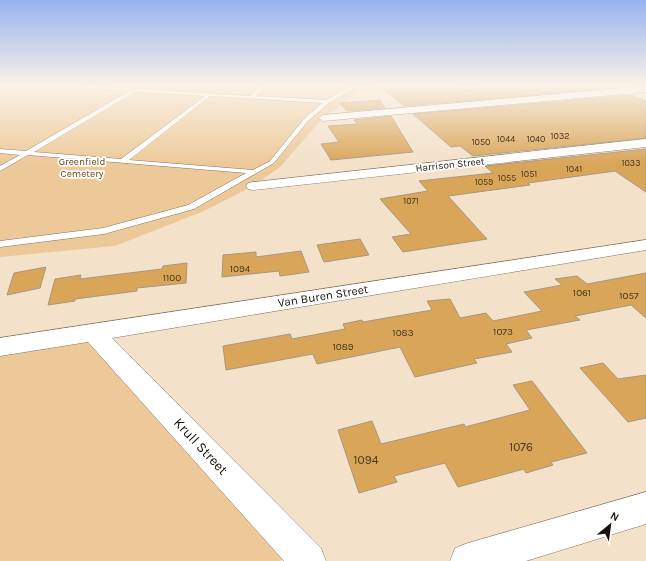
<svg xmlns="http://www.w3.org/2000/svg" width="646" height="561" font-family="Karla,sans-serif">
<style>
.green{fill:#edc999}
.building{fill:#d9a559;stroke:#a79680}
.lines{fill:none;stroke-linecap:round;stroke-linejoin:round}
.service-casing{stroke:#84745f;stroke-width:1}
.minor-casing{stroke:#84745f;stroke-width:1}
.service{fill:#fff;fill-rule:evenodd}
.minor{fill:#fff;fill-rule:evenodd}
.labels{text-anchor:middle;stroke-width:3.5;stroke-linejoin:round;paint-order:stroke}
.far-number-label{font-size:9px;fill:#48361d}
.far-park-label{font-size:10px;fill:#6e4b10;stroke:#fff}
.far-street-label{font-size:10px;fill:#171109;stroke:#fff}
.number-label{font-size:10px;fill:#48361d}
.street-label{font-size:12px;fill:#171109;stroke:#fff}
.near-number-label{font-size:12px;fill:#48361d}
.near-street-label{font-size:14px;fill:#171109;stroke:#fff}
</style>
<rect width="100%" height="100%" fill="#f3e1ca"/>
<path class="green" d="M0,85H369L323,118L280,167L253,186L204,211L115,246L0,257Z
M93,332L293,546L280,561H0V347Z"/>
<path class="building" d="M379,85H453L461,90L523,85H606L612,88L404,106Z
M631,95L646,101V138L473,156L460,146L451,147L413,114Z
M380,100L385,108L347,111L340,103Z
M391,116L413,152L331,160L321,144L339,142L328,126L358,124L354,120Z
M646,149V192L615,171L528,183L530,185L448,196L487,239L403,252L392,237L411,234L380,199L428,191L419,181L493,173L485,166Z
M360,239L369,255L324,262L317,245Z
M301,251L309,272L280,276L279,271L222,277L223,255L256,252V257Z
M187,263L186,283L137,288V291L75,299V301L48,305L55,279L81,275L80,279L162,269L163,266Z
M46,267L40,288L7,295L14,273Z
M646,273V318L631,305L575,316L580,320L526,330L532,338L506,344L512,352L474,359L477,363L455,368L415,377L400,347L317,364L313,354L226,370L223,346L290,334L292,339L345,329L343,324L362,320L363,322L432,310L427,301L450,299L460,318L486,313L493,321L542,311L524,292L562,285L555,279L577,276L587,284Z
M603,363L618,379L646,375V418L628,422L580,368Z
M532,381L587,453L551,462L553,465L526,473L524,469L458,487L445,463L394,476L397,482L359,493L338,430L372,421L381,444L464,424L465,427L530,410L513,385Z"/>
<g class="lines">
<g class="service-casing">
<path id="service" d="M47,85H76L250,96L261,85H266L256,96L326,100L353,85H359L329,103L308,121L274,163L194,209L104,234L0,247V241L103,228L188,205L246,173L28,155L0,171V166L20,155L0,153V149L26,151L129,91ZM135,92L205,96L121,159L34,152ZM210,96L322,103L304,119L270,161L253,170L129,160Z"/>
</g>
<g class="minor-casing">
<path id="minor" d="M646,86V92L323,121L318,118L323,115Z
M646,139V147L253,190L248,189L246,186L248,183L253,182Z
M646,240V250L112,338L321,548L326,561H284L88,342L0,356V338Z
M646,492V524L526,561H450L455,548L468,543Z"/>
</g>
<use href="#service" class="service"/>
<use href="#minor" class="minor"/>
</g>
<linearGradient id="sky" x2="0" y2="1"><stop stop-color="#97b2f0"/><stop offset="0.52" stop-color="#faf2e7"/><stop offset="1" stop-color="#faf2e7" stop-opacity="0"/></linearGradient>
<rect width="646" height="164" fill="url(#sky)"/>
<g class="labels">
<g class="far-number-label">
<text x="560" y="139">1032</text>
<text x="506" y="142">1044</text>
<text x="536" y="142">1040</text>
<text x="481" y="145">1050</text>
<text x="631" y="166">1033</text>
<text x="574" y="172">1041</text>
<text x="529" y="177">1051</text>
<text x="507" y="181">1055</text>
<text x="484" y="185">1059</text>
<text x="411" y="204">1071</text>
</g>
<g class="far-park-label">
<text x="82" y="165">Greenfield<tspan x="82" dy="12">Cemetery</tspan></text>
</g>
<g class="far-street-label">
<text transform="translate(450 164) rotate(-6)" y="4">Harrison Street</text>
</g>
<g class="number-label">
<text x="240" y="272">1094</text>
<text x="172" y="281">1100</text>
<text x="582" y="296">1061</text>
<text x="629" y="299">1057</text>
<text x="503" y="335">1073</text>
<text x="403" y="336">1083</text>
<text x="343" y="350">1089</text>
</g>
<g class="street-label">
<text transform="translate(323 296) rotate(-9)" y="4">Van Buren Street</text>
</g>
<g class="near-number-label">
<text x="521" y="451">1076</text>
<text x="366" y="464">1094</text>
</g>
<g class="near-street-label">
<text transform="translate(201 446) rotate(47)" y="5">Krull Street</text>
</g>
</g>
<g transform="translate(610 525) rotate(29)" stroke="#ffffff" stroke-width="3" paint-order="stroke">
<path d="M0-3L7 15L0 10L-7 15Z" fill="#171109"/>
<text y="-6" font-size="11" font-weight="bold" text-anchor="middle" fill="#171109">N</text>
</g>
</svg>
